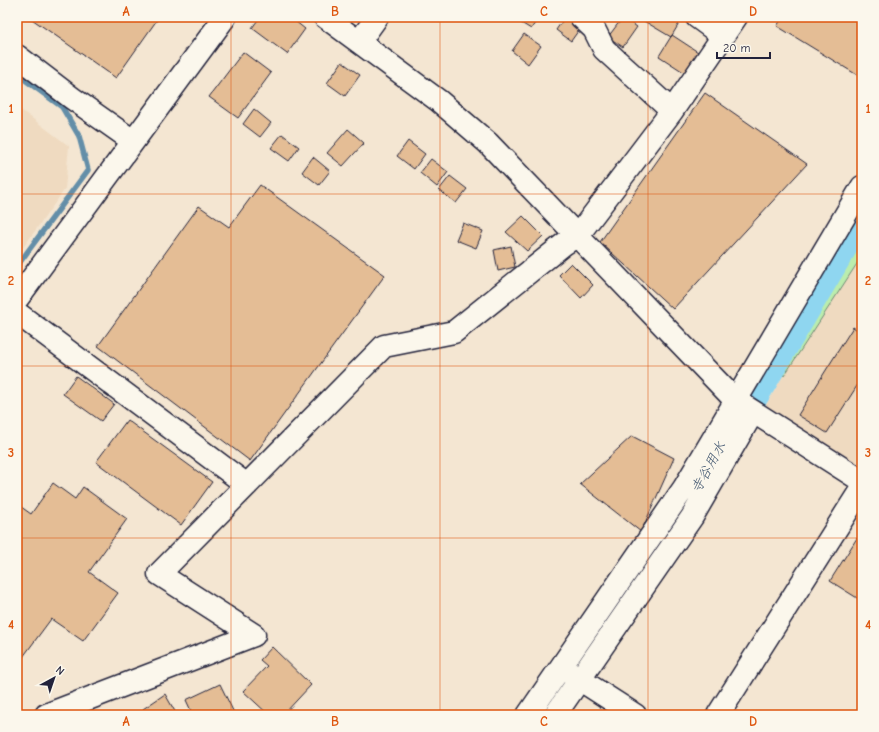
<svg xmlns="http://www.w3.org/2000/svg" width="879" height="732" font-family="'Comic Neue','Klee One',sans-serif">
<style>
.built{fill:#efdac0}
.green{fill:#bbedad;stroke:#6e8874}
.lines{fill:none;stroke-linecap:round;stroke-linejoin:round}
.stream{stroke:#638ea8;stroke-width:5.5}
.river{stroke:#8fd6f0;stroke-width:32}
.building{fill:#e4bd95;stroke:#22223b}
.minor-casing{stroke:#22223b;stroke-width:25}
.minor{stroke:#fbf7ec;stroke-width:22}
.grid{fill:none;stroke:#de560e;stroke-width:1;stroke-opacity:0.55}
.labels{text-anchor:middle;stroke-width:3;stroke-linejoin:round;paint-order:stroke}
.water-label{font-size:14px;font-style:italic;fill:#435871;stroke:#fbf7ec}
.neatline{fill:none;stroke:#de560e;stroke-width:1.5}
.grid-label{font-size:13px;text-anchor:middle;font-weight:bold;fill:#de560e}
</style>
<rect width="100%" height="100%" fill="#f4e6d2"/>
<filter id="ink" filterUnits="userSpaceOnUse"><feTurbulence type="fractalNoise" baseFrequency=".025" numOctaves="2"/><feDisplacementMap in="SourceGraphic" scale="8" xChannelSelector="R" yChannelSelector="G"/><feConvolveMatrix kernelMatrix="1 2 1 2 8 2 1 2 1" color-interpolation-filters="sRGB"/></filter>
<g filter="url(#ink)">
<path class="built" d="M17,107L69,146L65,189L17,256Z
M862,239V481L759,417Z"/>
<path class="green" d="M862,225V256L784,376L776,367Z"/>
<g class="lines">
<path class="stream" d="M17,74L62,107L79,136L88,170L17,266"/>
<path class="river" d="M726,434L736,416L753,395L862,212
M542,715L585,650"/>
</g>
<path class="building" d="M29,17H159L116,78Z
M260,17H290L305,29L287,54L252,28Z
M521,17H539L531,29L518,21Z
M565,17H568L581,27L571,41L556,30Z
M623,17L637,27L623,47L608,37Z
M646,17H683L671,37L644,21Z
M783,17H862V78L777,26Z
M524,34L541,46L528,64L512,51Z
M672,35L698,52L685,73L659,56Z
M243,52L271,73L238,118L209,97Z
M342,62L360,75L345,96L327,83Z
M705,93L807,164L673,309L600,242Z
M254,109L271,123L260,137L243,124Z
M348,129L364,143L343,166L327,153Z
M282,134L299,147L289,161L271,148Z
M408,141L425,154L414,169L397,156Z
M313,157L330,171L319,185L302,172Z
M431,159L448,172L437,187L420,173Z
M450,176L467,189L456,203L439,190Z
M260,185L385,275L250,461L98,346L199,206L229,227Z
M523,216L543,236L527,251L506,232Z
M463,223L483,231L476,248L456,240Z
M511,246L515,267L498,271L494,250Z
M571,263L593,285L581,298L559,275Z
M853,327L862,333V378L827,433L798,415Z
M76,376L114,404L101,421L63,394Z
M127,420L212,482L181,525L96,462Z
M632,436L674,458L641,532L580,484Z
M53,483L75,499L83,487L127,519L89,572L118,593L83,641L51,619L17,665V504L31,514Z
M857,538L862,541V601L830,581Z
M272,647L311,685L283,715H269L243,691L267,666L260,660Z
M220,684L235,715H193L186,700Z
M165,694L177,715H146L143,709Z"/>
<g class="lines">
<g class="minor-casing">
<path id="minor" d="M325,17L439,101L488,143L735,400L862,481
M581,17L594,29L604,49L672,111
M697,17L723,36
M359,42L377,17
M17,56L72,98L133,141
M17,299L225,17
M17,313L247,485
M568,672L635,715
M46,715L254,635L159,574L384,346L454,332L564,244L578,235L672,111L736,17
M528,715L684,488L862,187
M555,715L692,517L753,412
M718,715L862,488"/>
</g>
<use href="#minor" class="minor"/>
</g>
</g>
<path class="grid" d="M231,17V715M440,17V715M648,17V715M17,194H862M17,366H862M17,538H862"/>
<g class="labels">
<g class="water-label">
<text transform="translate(708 467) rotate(-61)" y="5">寺谷用水</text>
</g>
</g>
<rect width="879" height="732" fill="none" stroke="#fbf7ec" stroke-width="44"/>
<g transform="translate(54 678) rotate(40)" stroke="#fbf7ec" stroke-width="3" paint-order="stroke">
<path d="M0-3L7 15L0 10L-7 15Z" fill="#22223b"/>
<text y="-6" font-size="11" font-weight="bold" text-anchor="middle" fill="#22223b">N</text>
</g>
<path d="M717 52v6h53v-6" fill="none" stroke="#22223b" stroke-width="2"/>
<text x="723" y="52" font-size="12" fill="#22223b" stroke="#fbf7ec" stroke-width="3" paint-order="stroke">20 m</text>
<rect x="22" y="22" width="835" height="688" class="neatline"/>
<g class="grid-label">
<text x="126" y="16">A</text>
<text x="335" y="16">B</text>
<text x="544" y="16">C</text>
<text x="753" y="16">D</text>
<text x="11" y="113">1</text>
<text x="868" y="113">1</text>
<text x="11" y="285">2</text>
<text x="868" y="285">2</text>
<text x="11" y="457">3</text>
<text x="868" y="457">3</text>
<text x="11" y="629">4</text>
<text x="868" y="629">4</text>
<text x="126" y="726">A</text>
<text x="335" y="726">B</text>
<text x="544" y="726">C</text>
<text x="753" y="726">D</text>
</g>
</svg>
